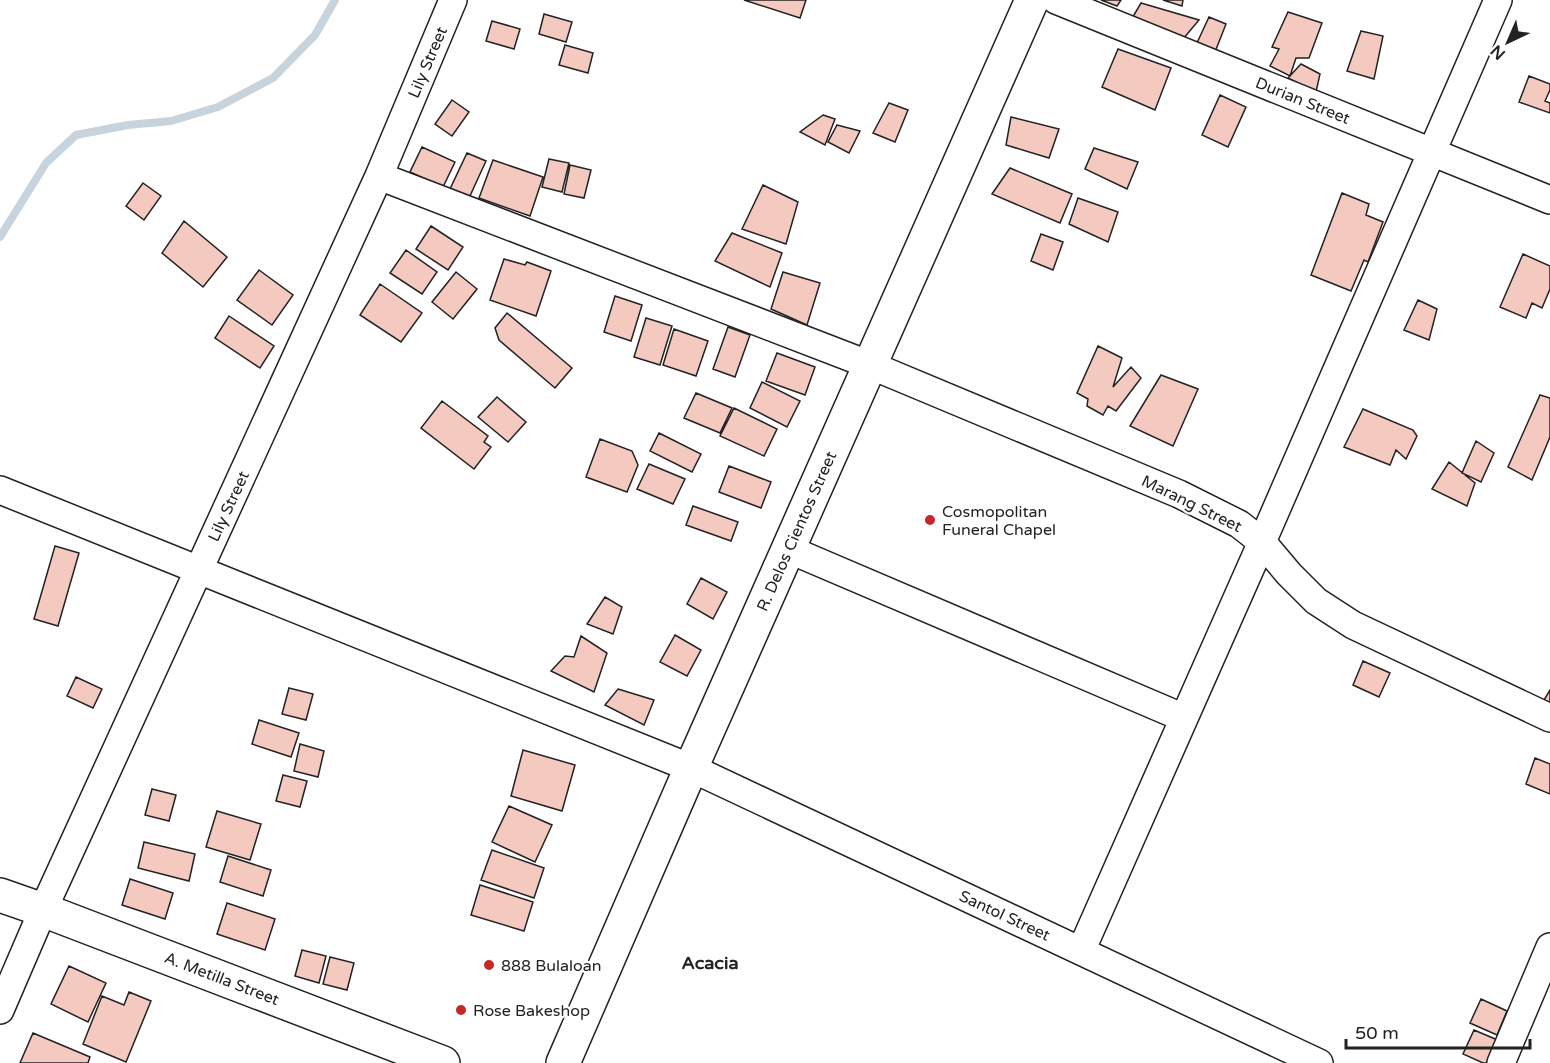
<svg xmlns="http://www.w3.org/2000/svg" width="1550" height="1063" font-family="'Varela Round',sans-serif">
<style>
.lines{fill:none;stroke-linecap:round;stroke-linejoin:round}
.stream{stroke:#c7d3dd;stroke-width:8}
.building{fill:#f3c9c0;stroke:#222;stroke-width:1.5}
.minor-casing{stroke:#222;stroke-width:30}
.major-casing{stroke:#222;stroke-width:36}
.highway-casing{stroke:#222;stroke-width:36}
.minor{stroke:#fff;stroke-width:27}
.major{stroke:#fff;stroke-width:33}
.highway{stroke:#fff;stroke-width:33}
.poi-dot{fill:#c62828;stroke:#fff;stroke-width:2}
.labels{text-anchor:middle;stroke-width:4.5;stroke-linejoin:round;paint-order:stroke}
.street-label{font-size:16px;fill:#222;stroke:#fff}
.poi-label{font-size:16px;fill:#222;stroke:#fff;text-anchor:start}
.neighbourhood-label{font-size:18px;font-weight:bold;fill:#222;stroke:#fff}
</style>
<rect width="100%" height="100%" fill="#fff"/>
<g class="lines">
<path class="stream" d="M0,237L46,163L76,135L128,125L171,121L218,107L273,78L315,35L335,0"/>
</g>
<path class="building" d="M744,0H806L800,18Z
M1101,0H1121L1117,6Z
M1163,0H1183L1182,6Z
M1141,3L1199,20L1183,39L1131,20Z
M1288,12L1322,23L1309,58H1296L1290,76L1270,66L1279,49L1272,47Z
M544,14L572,22L566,42L539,34Z
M1209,17L1226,24L1215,52L1196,45Z
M492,21L520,29L514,49L486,41Z
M1361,31L1383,36L1374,79L1347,71Z
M565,45L593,53L588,73L559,65Z
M1118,49L1171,68L1155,110L1102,87Z
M1301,64L1320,74L1316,92L1288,78Z
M1529,76L1550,84V90L1545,101L1550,103V113L1519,102Z
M1220,95L1246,107L1228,147L1202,135Z
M452,100L469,112L452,136L435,124Z
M889,103L908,110L895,142L873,133Z
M823,115L835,119L825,145L800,132Z
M1011,117L1059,129L1049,158L1006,145Z
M837,125L860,131L849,153L828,142Z
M422,147L455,162L443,187L410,172Z
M1094,148L1138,162L1127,189L1085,169Z
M467,153L486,161L469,198L450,189Z
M549,159L569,163L562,192L542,187Z
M493,160L543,177L530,216L479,198Z
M570,165L591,170L584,198L564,194Z
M1010,168L1072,194L1060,223L992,194Z
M143,183L161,196L144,220L126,206Z
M763,185L798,202L786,244L742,229Z
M1342,193L1369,204L1366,215L1383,222L1368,262L1364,260L1351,291L1311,275Z
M1078,198L1118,212L1108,242L1069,224Z
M184,221L227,257L203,287L162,253Z
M431,226L463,247L448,270L416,249Z
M732,233L782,253L770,287L715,261Z
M1041,234L1063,242L1053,270L1031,261Z
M406,250L437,272L422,294L390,273Z
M1523,254L1550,266V289L1542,308L1532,303L1526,318L1500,307Z
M504,259L525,265L527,262L551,271L536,316L490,300Z
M259,270L293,295L272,325L237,300Z
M456,272L477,289L453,319L432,302Z
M783,272L820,283L807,325L771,309Z
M380,284L422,313L401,342L360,315Z
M615,296L642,305L631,341L604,332Z
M1418,300L1437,309L1429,340L1404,330Z
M507,313L572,368L555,388L499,340L495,328Z
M229,316L274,346L260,368L215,338Z
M646,318L672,326L660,365L634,357Z
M728,327L750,335L735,377L713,369Z
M674,329L708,341L696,376L663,365Z
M1098,346L1122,358L1113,387L1131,367L1141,378L1116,411L1108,406L1103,415L1087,406L1088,399L1077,393Z
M777,353L815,367L805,395L766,381Z
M1161,375L1198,389L1173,446L1130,426Z
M762,382L800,401L787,427L750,408Z
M696,393L732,408L720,433L684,418Z
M1540,395L1550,398V437L1532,480L1508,467Z
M497,397L526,422L508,442L478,417Z
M442,401L488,436L484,442L491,447L474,469L421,428Z
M734,408L777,429L764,456L720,436Z
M1363,409L1413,430L1417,436L1406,459L1396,450L1390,465L1344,447Z
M659,433L701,454L692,472L650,451Z
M600,439L632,451L638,465L627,492L586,477Z
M1476,441L1494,453L1481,482L1462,473Z
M1449,462L1475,483L1467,506L1432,489Z
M649,464L685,479L673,504L637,489Z
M729,466L771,482L761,508L719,492Z
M693,506L738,522L731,541L686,525Z
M55,546L79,553L58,626L34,619Z
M701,578L727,592L713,619L687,604Z
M605,597L622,607L613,634L587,624Z
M675,635L701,650L687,676L660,662Z
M581,636L607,653L594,692L551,671L565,656L574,657Z
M1363,661L1390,673L1379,697L1353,685Z
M76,677L102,689L93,708L67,696Z
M289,688L313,694L306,720L282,714Z
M618,689L654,700L644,725L605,705Z
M1550,690V703L1544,700Z
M259,720L299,733L291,757L252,744Z
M300,744L324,751L318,777L294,771Z
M523,750L575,765L562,811L511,796Z
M1535,758L1550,764V794L1526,784Z
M283,775L307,781L300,807L276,801Z
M152,789L176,795L169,821L145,815Z
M509,806L552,825L535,862L492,842Z
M217,811L261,824L250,860L206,847Z
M144,842L195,854L189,881L138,868Z
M492,850L544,868L534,898L481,880Z
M228,856L271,870L263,896L220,882Z
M130,879L173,893L165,919L122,905Z
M480,885L533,902L524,931L471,915Z
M227,903L275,919L265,950L217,934Z
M302,950L326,956L319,983L295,976Z
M330,957L354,963L347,990L323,984Z
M69,966L106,983L88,1022L51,1004Z
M129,992L151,1001L126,1062L83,1044L102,996L124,1005Z
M1481,999L1507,1011L1497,1035L1470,1023Z
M1474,1030L1500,1041L1491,1063H1483L1463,1054Z
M33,1033L90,1057L88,1063H20Z"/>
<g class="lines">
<g class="minor-casing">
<path id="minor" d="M1056,0L1550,200
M379,176L870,365L1179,494L1239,524L1262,542L1289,574L1316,601L1353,625L1550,718
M0,490L691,768L1319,1063
M788,549L1184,718
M1081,951L1262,542L1498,0
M0,1010L43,910L379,176L453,0
M1501,1063L1550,947"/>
</g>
<g class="major-casing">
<path id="major" d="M0,895L43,910L443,1063"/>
</g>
<g class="highway-casing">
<path id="highway" d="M563,1063L691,768L1032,0"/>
</g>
<use href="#minor" class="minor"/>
<use href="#major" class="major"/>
<use href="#highway" class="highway"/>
</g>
<g class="poi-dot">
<circle cx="930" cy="520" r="6"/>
<circle cx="489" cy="965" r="6"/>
<circle cx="461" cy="1010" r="6"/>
</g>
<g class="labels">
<g class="street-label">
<text transform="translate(427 62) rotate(-67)" y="6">Lily Street</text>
<text transform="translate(1303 100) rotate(22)" y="6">Durian Street</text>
<text transform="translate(1192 503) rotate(26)" y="6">Marang Street</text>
<text transform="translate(228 506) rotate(-65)" y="6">Lily Street</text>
<text transform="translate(796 531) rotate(-66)" y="6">R. Delos Cientos Street</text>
<text transform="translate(1005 915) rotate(25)" y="6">Santol Street</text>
<text transform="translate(222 978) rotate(21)" y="6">A. Metilla Street</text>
</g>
<g class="poi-label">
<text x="942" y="517">Cosmopolitan<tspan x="942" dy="18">Funeral Chapel</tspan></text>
<text x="501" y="971">888 Bulaloan</text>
<text x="473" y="1016">Rose Bakeshop</text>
</g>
<g class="neighbourhood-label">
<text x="710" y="969">Acacia</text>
</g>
</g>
<g transform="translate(1508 42) rotate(224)" stroke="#ffffff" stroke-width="4.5" paint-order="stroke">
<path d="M0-4.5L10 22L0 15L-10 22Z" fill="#222222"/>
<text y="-9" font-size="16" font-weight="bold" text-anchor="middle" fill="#222222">N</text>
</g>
<path d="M1346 1039v9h184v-9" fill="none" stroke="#222222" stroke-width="3"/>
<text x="1355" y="1039" font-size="18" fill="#222222" stroke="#ffffff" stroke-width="4.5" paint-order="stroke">50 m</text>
</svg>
